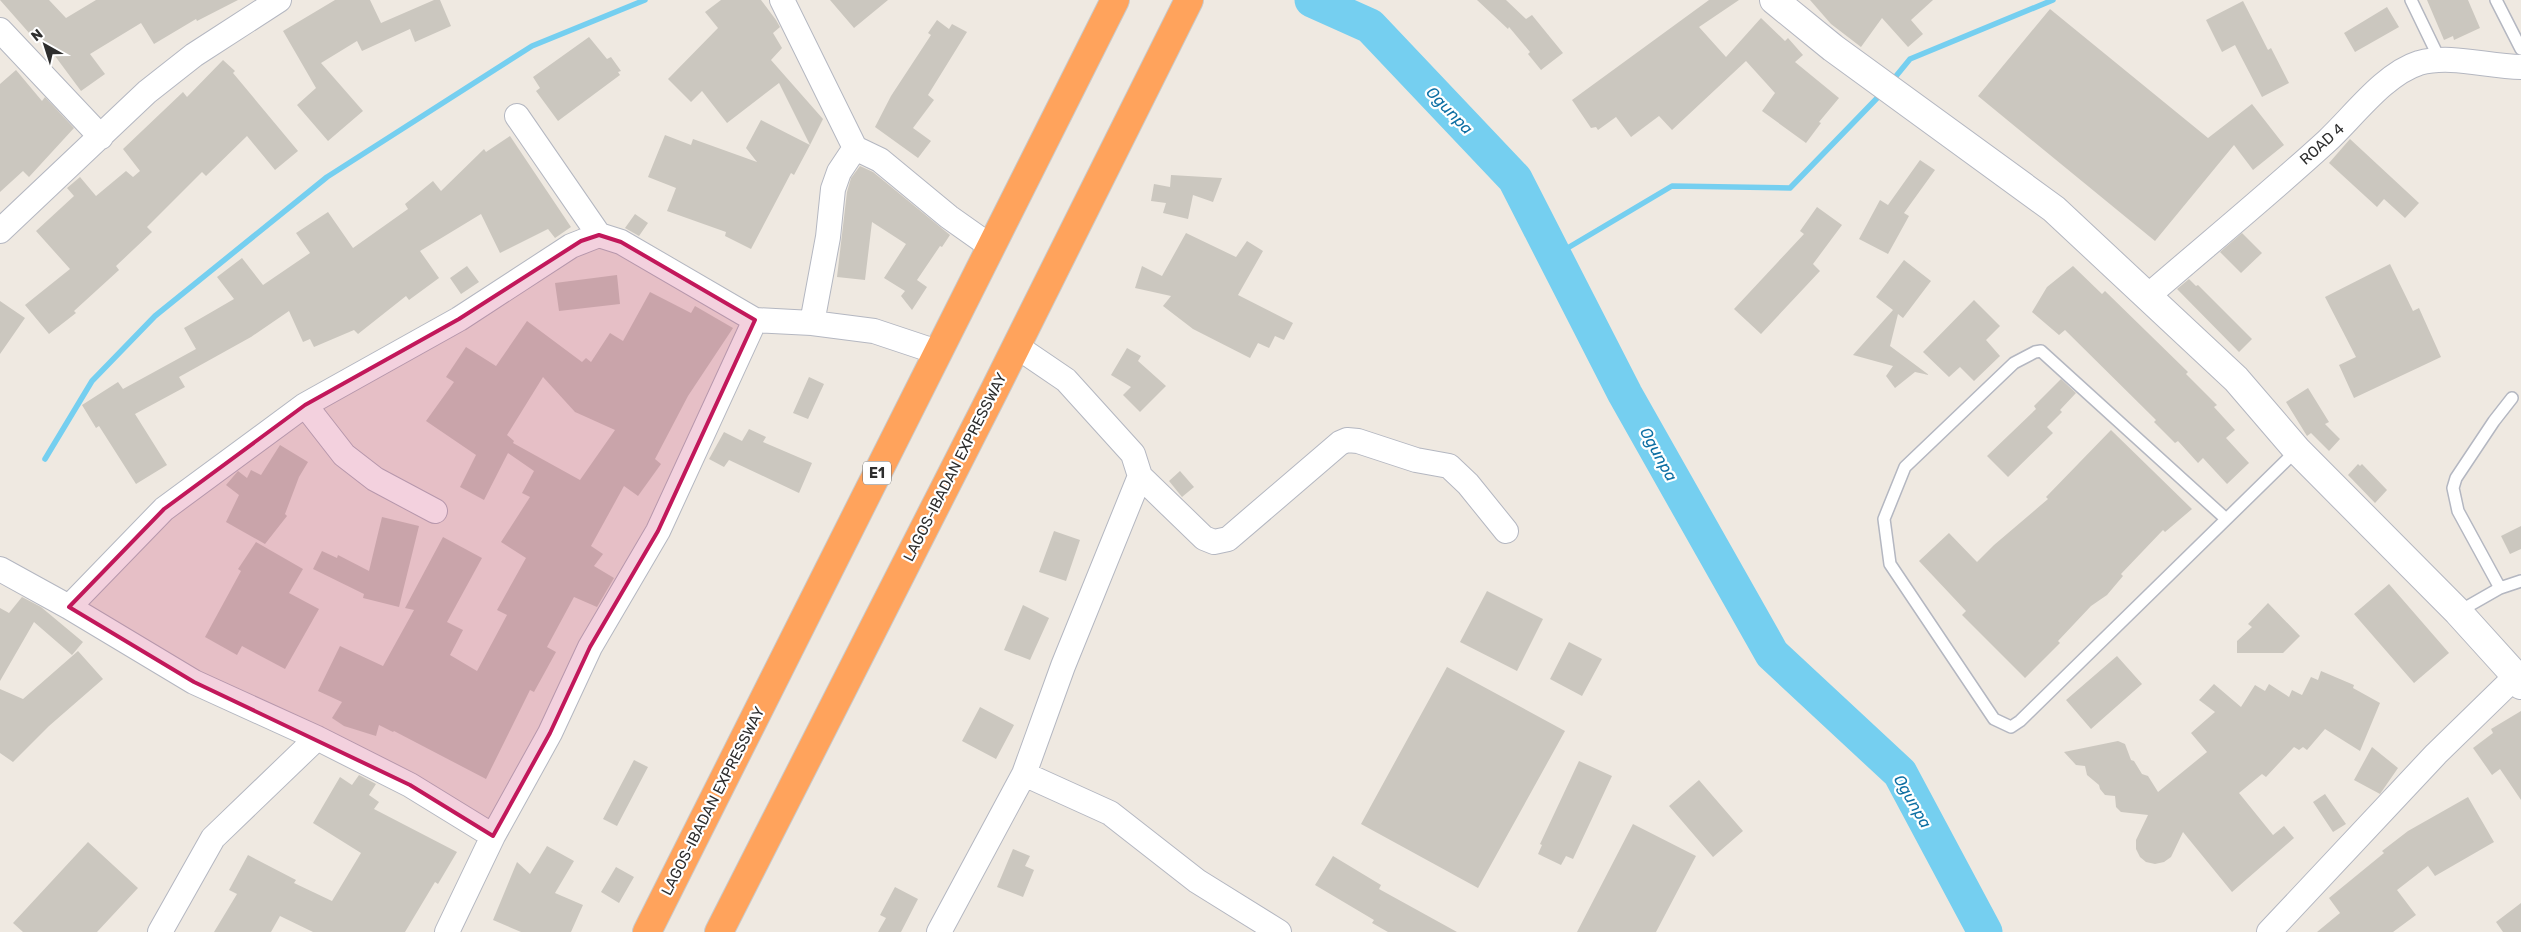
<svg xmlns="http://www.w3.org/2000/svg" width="2521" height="932" font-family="Rubik,sans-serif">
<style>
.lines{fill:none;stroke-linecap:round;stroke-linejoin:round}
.stream{stroke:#75cff0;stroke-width:5.5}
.river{stroke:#75cff0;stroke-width:35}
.building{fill:#cbc7bf;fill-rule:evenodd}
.lane-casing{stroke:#b4b7c1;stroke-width:14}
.street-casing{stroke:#b4b7c1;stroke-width:26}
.secondary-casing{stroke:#b4b7c1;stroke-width:30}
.highway-casing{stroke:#c9c9c9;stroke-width:30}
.lane{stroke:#fff;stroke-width:11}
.street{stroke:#fff;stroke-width:24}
.secondary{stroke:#fff;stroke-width:28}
.highway{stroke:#ffa35c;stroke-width:28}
.marked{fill:#c2185b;fill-opacity:0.2;stroke:#c2185b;stroke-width:4;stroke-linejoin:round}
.labels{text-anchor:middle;stroke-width:4.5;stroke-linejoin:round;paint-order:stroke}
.shield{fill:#fff;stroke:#6d6d6d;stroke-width:1}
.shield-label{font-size:14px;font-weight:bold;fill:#2e2e2e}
.street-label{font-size:15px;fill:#2e2e2e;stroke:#fff}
.water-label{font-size:16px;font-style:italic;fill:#0d6fa3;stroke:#fff}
</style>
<rect width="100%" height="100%" fill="#efe9e1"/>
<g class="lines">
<path class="stream" d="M1892,81L1910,59L2053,0
M1554,256L1672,186L1790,188L1883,92
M45,459L92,381L155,316L327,177L532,46L645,0"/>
<path class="river" d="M1312,0L1370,26L1515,179L1625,394L1772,654L1900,773L1985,932"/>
</g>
<path class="building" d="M0,0H49L66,18L96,0H238L197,21L196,19L154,44L141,23L90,54L105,74L81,91L35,29L30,34Z
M335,0H370L381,23L434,0H440L451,26L415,42L410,29L362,51L357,41L321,63L363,111L328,141L297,105L316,88L283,31Z
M721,0H761L776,20L780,27L773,33L782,48L771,60L823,119L810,145L779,83L727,123L702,91L691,102L668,79L718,28L705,12Z
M830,0H888L854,28Z
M1477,0H1506L1526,19L1532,15L1563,53L1541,70L1528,54L1530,52L1509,27L1508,29Z
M1709,0H1739L1699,27L1726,57L1761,18L1785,41L1788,38L1803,55L1795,62L1839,98L1819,122L1821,123L1806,143L1762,111L1775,93L1746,61L1672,130L1659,116L1631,137L1616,117L1598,130L1596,127L1591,128L1572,100Z
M1810,0H1933L1911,20L1923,34L1908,47L1882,18L1861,47L1831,24Z
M2427,0H2468L2480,28L2454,40L2453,36L2444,40Z
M2243,1L2268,50L2271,48L2289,83L2262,97L2235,45L2222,52L2206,20Z
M2387,7L2399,27L2355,52L2344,33Z
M2050,9L2208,138L2252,104L2284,145L2253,170L2234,145L2155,241L1978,96Z
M937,20L949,29L952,24L967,32L928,95L934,100L913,128L931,141L918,158L875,127L891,96L931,35L928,33Z
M589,37L607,59L611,57L621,71L618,72L620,75L558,121L536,91L540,88L533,77Z
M223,60L235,71L233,73L298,151L275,170L247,136L206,176L202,172L147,227L152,232L116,266L119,270L74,311L76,313L49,334L25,305L70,269L36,231L74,196L67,188L80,177L96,196L126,171L133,177L140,171L123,149L183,92L187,97Z
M16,70L42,101L45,97L74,128L29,177L23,171L0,192V84Z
M761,120L810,145L794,175L791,173L751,249L725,236L726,232L667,211L676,188L648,177L665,135L691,145L693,139L757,162L746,148Z
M510,136L571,227L555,238L548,229L500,253L481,214L420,251L439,278L409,300L406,296L358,334L354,330L314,347L310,339L303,342L289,311L251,337L179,377L185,387L135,414L167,465L136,484L99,426L96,428L82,405L118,382L123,389L196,349L184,328L234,299L217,277L242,258L263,285L310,253L296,233L328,212L353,248L408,209L405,204L433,181L441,191L484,149L486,152Z
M2350,139L2419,203L2405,218L2384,199L2377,207L2329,163Z
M1920,160L1935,170L1904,213L1909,216L1888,254L1859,239L1880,200L1888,205Z
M860,166L873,172L950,235L942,247L940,246L917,280L927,287L912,310L901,296L905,291L884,278L906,244L872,222L865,280L837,277L847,192L851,178Z
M1171,175L1222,178L1213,202L1193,195L1188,219L1163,213L1166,203L1151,201L1154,184L1170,187Z
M1817,207L1842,225L1813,264L1820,271L1761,334L1734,309L1804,234L1800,231Z
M635,214L648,223L639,236L625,228Z
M1186,233L1236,257L1247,241L1263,251L1238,295L1293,323L1284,340L1275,336L1269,348L1258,343L1250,358L1193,329L1163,306L1171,296L1135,288L1142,266L1162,276Z
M2242,233L2262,253L2241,273L2220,252Z
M1904,260L1931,281L1903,318L1898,314L1890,346L1929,375L1915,372L1895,388L1886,376L1893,366L1853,355L1893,310L1876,297Z
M2390,264L2413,311L2419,308L2441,357L2354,398L2339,365L2356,357L2325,297Z
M467,266L479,282L461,294L450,278Z
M2073,266L2102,294L2105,291L2188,372L2186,374L2217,405L2214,407L2235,430L2226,438L2249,463L2227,484L2203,458L2198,463L2178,441L2175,443L2154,422L2156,420L2065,330L2059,335L2032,312L2047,287Z
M617,275L620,304L559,311L555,283Z
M2189,279L2196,286L2198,285L2252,339L2239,352L2177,289Z
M650,292L691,313L695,306L733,328L688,396L655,459L661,464L638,496L624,486L591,546L603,554L594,566L614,578L597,607L574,597L547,647L556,652L534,692L530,690L486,779L394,731L393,732L379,725L376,736L344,726L332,718L342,702L318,691L340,646L383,666L414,610L405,608L443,537L482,558L447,622L463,630L450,655L477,671L507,615L497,610L526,558L501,542L530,497L522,493L534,471L508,453L484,500L460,487L476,455L426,421L454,382L446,377L466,347L496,366L527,321L582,362L586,358L591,362L610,333L623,341ZM543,377L575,412L615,430L580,480L513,443L514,441L507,435Z
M1974,300L2000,326L1986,340L2000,356L1974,381L1960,367L1949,377L1923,352Z
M0,301L25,318L0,354Z
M1127,348L1141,356L1138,361L1166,386L1140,412L1123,395L1131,387L1111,375Z
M809,377L824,384L808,419L793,413Z
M2061,379L2076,393L2060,410L2062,412L2047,427L2053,433L2008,477L1987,456L2036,409L2034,406Z
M2308,388L2329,422L2325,424L2340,439L2329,451L2311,433L2307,436L2286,402Z
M749,429L766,437L763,442L812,463L799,493L729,460L724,467L709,459L724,432L742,441Z
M2111,430L2192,509L2165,532L2163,530L2121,574L2123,576L2107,595L2091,606L2058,641L2060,643L2025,678L1962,615L1966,611L1919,561L1949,533L1977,562L1994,545L2048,499L2046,497Z
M280,445L308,462L299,477L285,514L287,516L265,544L226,522L239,495L226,485L238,471L247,478L251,470L261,475Z
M2358,464L2360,466L2362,464L2387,490L2375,503L2348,475Z
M1180,471L1194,487L1182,497L1169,481Z
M382,517L419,526L399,607L363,598L364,594L313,569L322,551L337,558L338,555L369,571Z
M2521,526V549L2510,554L2501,536Z
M1054,531L1080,540L1066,581L1039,572Z
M256,542L303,569L289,593L319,609L285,669L242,646L237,655L205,637L241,571L238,569Z
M2389,584L2449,653L2414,683L2354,614Z
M1487,591L1543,619L1517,671L1460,642Z
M22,597L41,607L83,642L72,655L34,622L0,681V608L9,613Z
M2268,603L2300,636L2283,653H2237V641L2252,627L2248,624Z
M1023,605L1049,618L1030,660L1004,650Z
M1569,642L1602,659L1582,696L1550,679Z
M78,651L103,679L49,726L13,762L0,753V689L23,699Z
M2117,656L2142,684L2091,729L2066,700Z
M1447,667L1565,731L1478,888L1361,824Z
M2321,671L2354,685L2353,688L2380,703L2360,751L2325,729L2307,750L2303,747L2299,750L2294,747L2266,777L2262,774L2239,793L2273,835L2284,826L2294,838L2232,892L2183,832L2171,857L2164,862L2155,864L2146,862L2140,857L2136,849V840L2148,815L2121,812L2116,807L2115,796L2105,795L2100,789L2099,785L2087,775L2085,766L2076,765L2064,752L2118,741L2125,744L2131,760L2134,761L2142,774L2148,776L2158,792L2207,752L2191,733L2215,712L2199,700L2214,684L2241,707L2255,685L2265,691L2269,684L2289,697L2292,690L2302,695L2311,677L2318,680Z
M980,707L1014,725L996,759L962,741Z
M2521,711V800L2500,769L2492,775L2473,748L2493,733L2491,729Z
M2372,747L2398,768L2380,794L2354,780Z
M634,760L648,767L617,826L603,819Z
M1579,761L1612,776L1573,859L1566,856L1561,865L1538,854L1542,845L1540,844Z
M359,775L376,784L369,795L379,802L374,809L457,852L438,884L435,882L405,932H313L280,916L271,932H214L237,894L229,890L248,855L296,880L294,883L332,901L361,853L313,823L340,777L352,785Z
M1699,780L1743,831L1713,857L1669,806Z
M2325,794L2346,824L2333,832L2313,802Z
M2468,797L2494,842L2435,876L2428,866L2397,890L2416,915L2393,932H2317L2340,913L2329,898L2384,853L2382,851L2408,831Z
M1633,824L1696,856L1656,932H1577Z
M88,842L138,888L97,932H23L13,923Z
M547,846L574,861L555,893L583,905L571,932H521L493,920L517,862L530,874Z
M1013,849L1030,856L1025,866L1034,870L1023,897L997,887Z
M1333,856L1381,885L1379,889L1457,932H1388L1372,923L1374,920L1315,885Z
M616,867L634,877L619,903L601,892Z
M895,887L918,899L901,932H878L886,918L880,915Z
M2521,903V932H2503L2496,922Z"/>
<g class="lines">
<g class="lane-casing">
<path id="lane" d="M2411,0L2440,60
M2496,0L2521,49
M2225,518L2041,351L2035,352L2014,363L1905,467L1884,519L1890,564L1994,719L2011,727L2020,721L2297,450
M2500,588L2458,511L2453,488L2456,478L2494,421L2512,398
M2458,612L2500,588L2521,581"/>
</g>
<g class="street-casing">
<path id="street" d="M782,0L855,148L880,160L949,217L990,246
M0,30L101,137
M517,116L599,235L621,242L755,320L812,323L874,331L937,352
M0,231L147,92L194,55L279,0
M2149,295C2208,244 2269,194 2327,141C2353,117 2384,74 2419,63C2452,54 2488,67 2521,67
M812,323L828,237L833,189L839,172L855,148
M305,405L344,455L375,479L435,511
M1140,476L1204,538L1214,542L1228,539L1340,443L1347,440L1358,441L1416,460L1449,466L1468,484L1506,531
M0,569L69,607L194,682L317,738L410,785L493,836
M69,607L164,509L305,405L459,319L571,246L599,235
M1024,774L1110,813L1197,881L1279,932
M160,932L213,838L317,738
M447,932L493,836L550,733L590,647L658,531L755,320
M939,932L1024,774L1063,666L1140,476L1133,454L1066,380L1016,346
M2269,932L2436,754L2516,676"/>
</g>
<g class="secondary-casing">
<path id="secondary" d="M1774,0L1833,48L2054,209L2236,379L2297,450L2458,612L2516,676L2521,685"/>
</g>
<g class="highway-casing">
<path id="highway" d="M647,932L1115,0
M719,932L995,389L1189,0"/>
</g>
<use href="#lane" class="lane"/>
<use href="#street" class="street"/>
<use href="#secondary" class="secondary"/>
<use href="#highway" class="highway"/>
</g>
<path class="marked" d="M599,235L621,242L755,320L658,531L590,647L550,733L493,836L410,785L194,682L69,607L164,509L305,405L459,319L581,241Z"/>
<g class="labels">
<rect class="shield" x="863" y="461.5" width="28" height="23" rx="4"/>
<g class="shield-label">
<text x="877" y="478">E1</text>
</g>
<g class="street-label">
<text transform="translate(2322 144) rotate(-42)" y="5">ROAD 4</text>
<text transform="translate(955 467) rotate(-63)" y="5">LAGOS-IBADAN EXPRESSWAY</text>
<text transform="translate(713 801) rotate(-63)" y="5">LAGOS-IBADAN EXPRESSWAY</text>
</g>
<g class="water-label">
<text transform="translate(1450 110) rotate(46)" y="6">Ogunpa</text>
<text transform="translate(1659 454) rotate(61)" y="6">Ogunpa</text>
<text transform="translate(1913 801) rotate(60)" y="6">Ogunpa</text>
</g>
</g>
<g transform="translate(45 45) rotate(321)" stroke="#ffffff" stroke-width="4" paint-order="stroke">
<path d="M0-4L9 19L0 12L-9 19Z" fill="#2e2e2e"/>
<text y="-8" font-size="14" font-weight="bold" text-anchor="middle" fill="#2e2e2e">N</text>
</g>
</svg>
